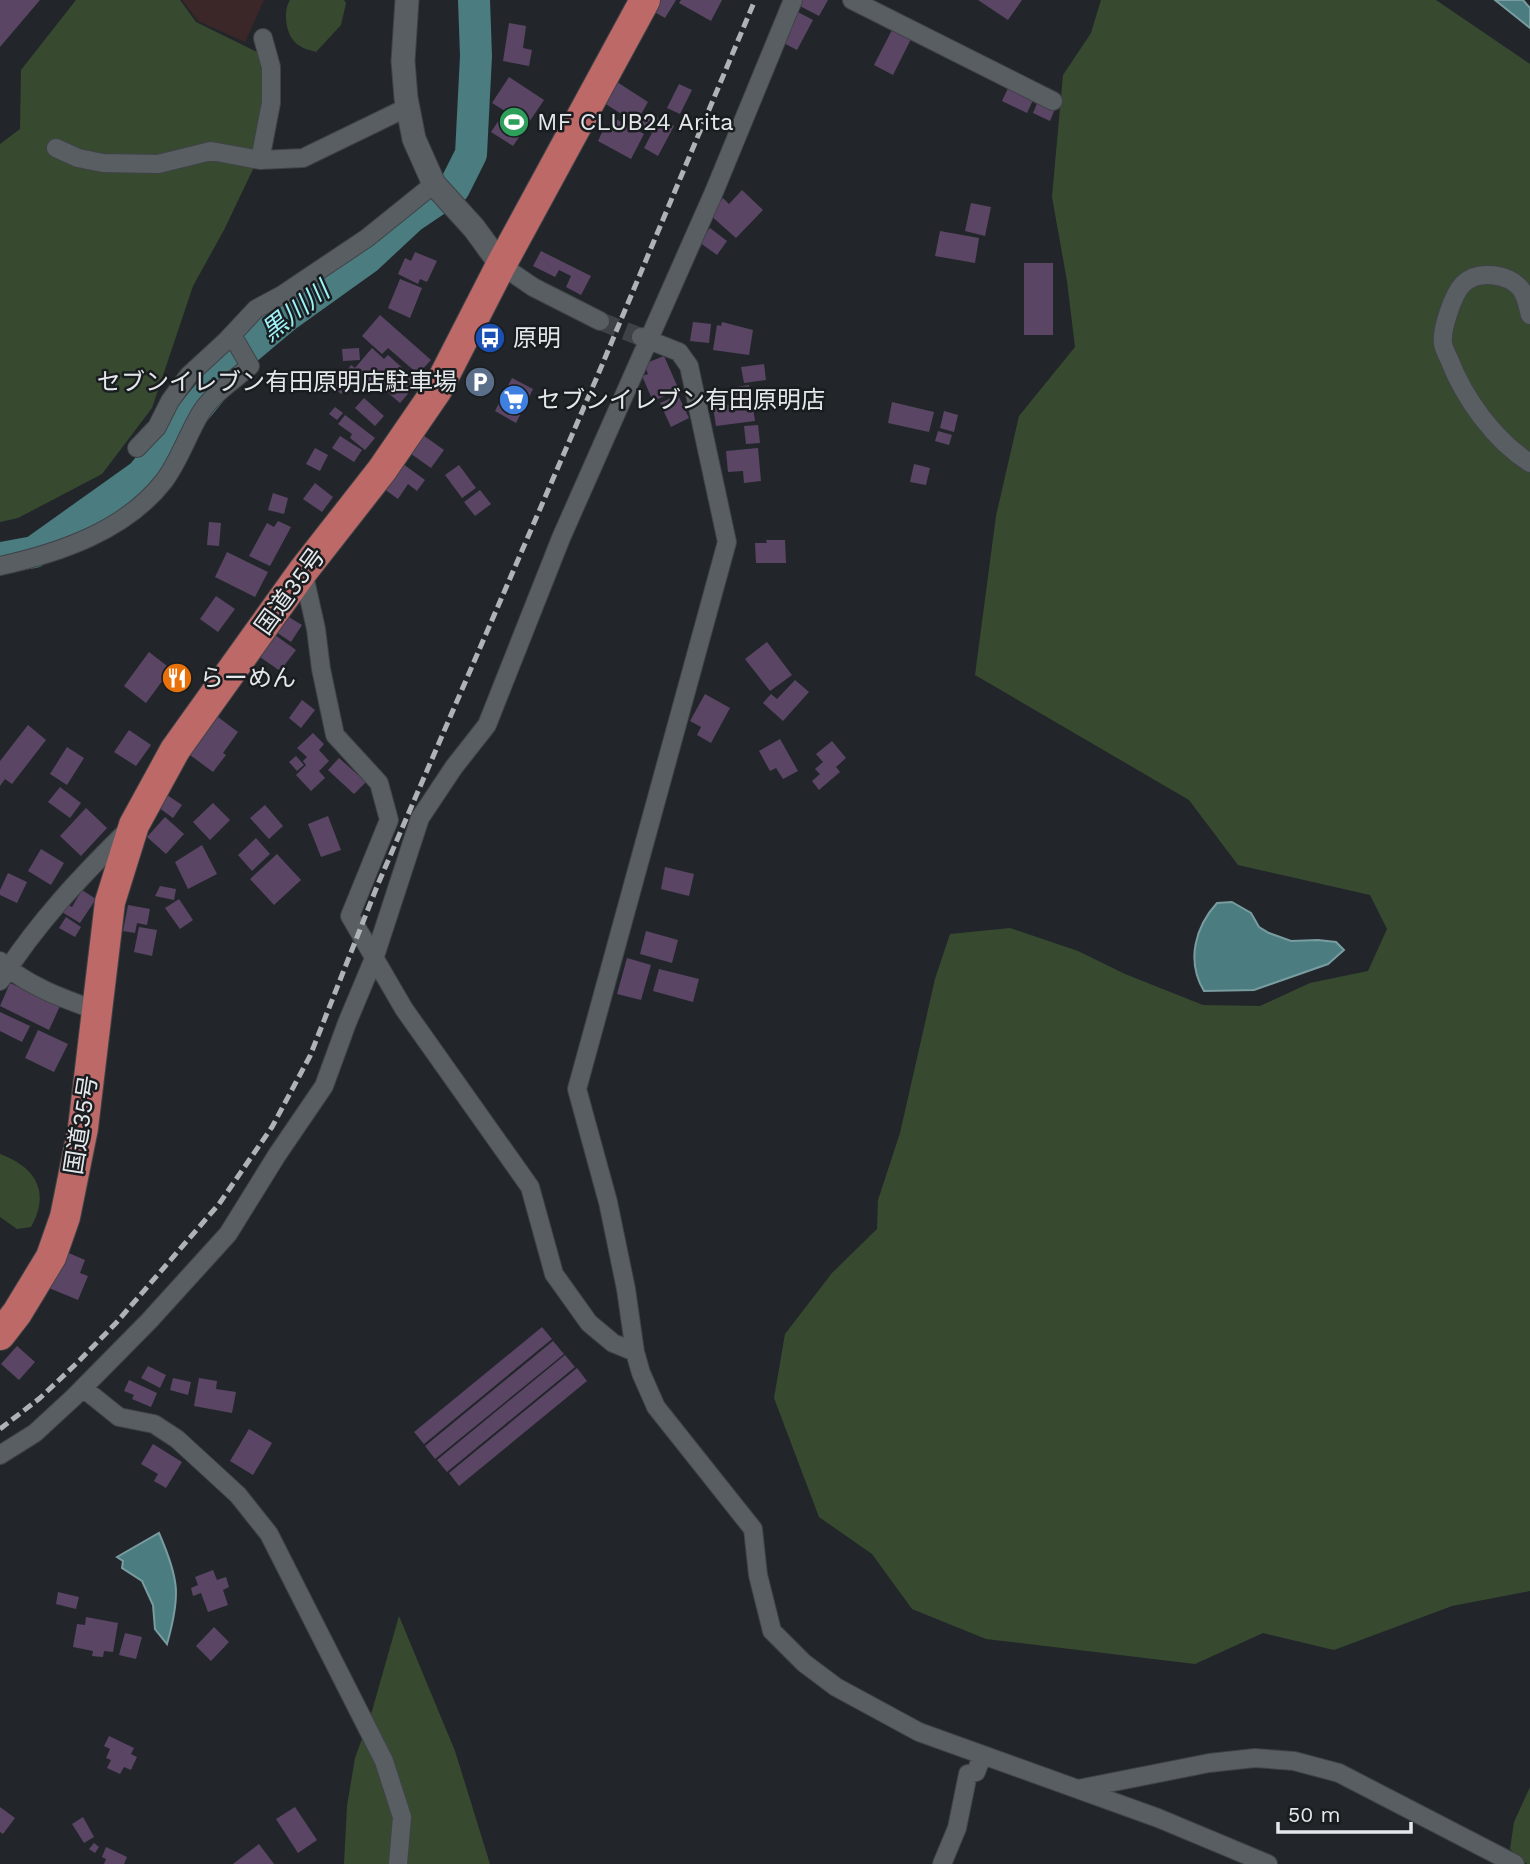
<svg xmlns="http://www.w3.org/2000/svg" width="1530" height="1864" font-family="'Work Sans','Noto Sans JP',sans-serif">
<style>
.education{fill:#3b2727}
.green{fill:#374a30}
.water{fill:#4b7c80;stroke:#799ca0;stroke-width:2}
.lines{fill:none;stroke-linecap:round;stroke-linejoin:round}
.river{stroke:#4b7c80;stroke-width:32}
.building{fill:#5a4664}
.minor-tunnel{stroke:#3f4347;stroke-width:18;stroke-dasharray:18 9;stroke-linecap:butt}
.minor-casing{stroke:#3f4347;stroke-width:20}
.tertiary-casing{stroke:#3f4347;stroke-width:25}
.trunk-casing{stroke:#3f4347;stroke-width:32}
.minor{stroke:#595e62;stroke-width:18}
.tertiary{stroke:#595e62;stroke-width:23}
.trunk{stroke:#bd6968;stroke-width:30}
.rail{stroke:#afb3b6;stroke-width:5;stroke-dasharray:10 5;stroke-linecap:butt}
.labels{text-anchor:middle;stroke-width:5;stroke-linejoin:round;paint-order:stroke}
.poi-label{font-size:24px;fill:#e5e8eb;stroke:#191d20;text-anchor:start}
.street-label{font-size:24px;fill:#e5e8eb;stroke:#191d20}
.water-label{font-size:26px;font-style:italic;fill:#9df2f9;stroke:#191d20}
</style>
<rect width="100%" height="100%" fill="#22262a"/>
<path class="education" d="M182,0H264L245,42L198,21Z"/>
<path class="green" d="M76,0H180L196,22L259,53L264,92L254,167L224,230L193,286L152,408L102,474L18,518L0,522V144L20,129L21,70Z
M290,0H344L346,3L341,25L316,52C311,50 304,49 300,46C286,39 282,12 290,0Z
M1101,0H1436L1530,64V1591L1452,1606L1334,1650L1263,1633L1195,1664L986,1639L912,1609L872,1554L819,1517L774,1398L785,1334L832,1273L877,1229L878,1200L900,1133L935,979L950,934L1010,928L1078,951L1125,974L1203,1005L1260,1006L1310,983L1368,971L1387,929L1370,895L1238,865L1189,800L975,675L996,516L1019,416L1075,347L1067,281L1052,197L1063,75L1091,33Z
M0,1154C35,1167 51,1191 31,1227L17,1229L0,1217Z
M399,1616L455,1751L490,1864H344L347,1806L355,1758L372,1711Z
M1530,1787V1864H1527L1510,1849L1514,1822Z"/>
<path class="water" d="M1495,0H1523L1530,8V28Z
M1232,902L1251,913L1259,927L1269,933L1291,941L1318,940L1336,942L1344,950L1328,964L1254,990L1204,991C1186,961 1195,927 1217,903Z
M159,1533C179,1579 181,1595 167,1644L155,1629L153,1605L142,1581L122,1568L123,1561L117,1557Z"/>
<g class="lines">
<path class="river" d="M1,558L34,552L142,475L243,352L286,316L367,258L411,217L454,188L471,154L476,56L474,0"/>
</g>
<path class="building" d="M0,0H40L0,47Z
M657,0H676L665,18L651,10Z
M681,0H722L711,21L679,3Z
M799,0H828L819,16L796,4Z
M978,0H1022L1008,20Z
M794,10L813,20L797,50L778,40Z
M509,23L526,26L523,48L532,50L529,66L503,61Z
M892,30L911,39L893,75L874,65Z
M509,77L544,100L513,146L491,132L505,111L492,103Z
M617,82L648,102L636,123L604,103Z
M679,84L692,90L680,114L667,108Z
M1009,86L1034,98L1027,113L1002,101Z
M1038,101L1055,109L1050,121L1033,113Z
M647,112L674,126L658,156L644,148L652,133L640,126Z
M616,119L644,134L631,159L598,141L604,128L609,131Z
M742,190L763,210L736,238L709,214L723,198L729,204Z
M971,203L991,207L985,236L965,231Z
M710,228L727,241L717,255L699,242Z
M940,231L979,238L975,263L935,256Z
M541,251L591,276L581,295L566,287L571,276L559,270L555,277L533,266Z
M415,252L437,261L427,282L420,279L418,284L398,274L405,258L411,261Z
M1024,263H1053V335H1024Z
M400,279L422,288L410,318L388,308Z
M380,315L431,360L418,374L388,348L382,354L362,336Z
M693,322L711,324L709,343L690,341Z
M722,322L753,330L749,355L713,350L717,325L721,326Z
M359,348L360,360L343,361L342,349Z
M372,348L384,359L388,355L418,382L400,403L373,380L365,388L346,372L351,365L355,368Z
M664,356L679,390L653,401L642,376L648,374L644,364Z
M764,364L766,380L744,383L741,367Z
M332,370L348,386L341,394L324,379Z
M512,378L533,389L516,423L495,411Z
M749,385L751,398L732,401L730,388Z
M678,395L689,418L671,427L660,403Z
M364,398L384,416L375,426L355,408Z
M752,401L755,421L716,426L713,407Z
M892,402L934,412L929,432L888,423Z
M335,407L343,413L337,420L329,414Z
M944,411L958,415L954,432L940,428Z
M345,415L375,438L365,450L350,438L352,434L338,424Z
M758,425L760,443L746,444L744,426Z
M938,431L952,435L949,445L935,441Z
M420,433L444,450L431,468L407,451Z
M340,436L362,450L354,462L332,448Z
M315,448L328,455L320,471L306,464Z
M758,448L761,481L744,483L743,471L728,472L726,451Z
M399,461L425,480L417,491L408,484L398,499L380,486Z
M914,464L930,468L926,485L910,482Z
M459,465L476,488L462,498L445,475Z
M315,483L333,497L322,512L303,499Z
M480,490L491,504L475,516L464,502Z
M273,493L288,498L284,514L268,510Z
M278,521L291,527L270,566L249,556L267,523L274,527Z
M209,522L221,523L219,546L207,545Z
M766,540H785L786,563H756L755,543H767Z
M227,552L268,572L255,597L215,577Z
M216,596L235,609L218,632L200,619Z
M287,616L302,625L291,642L276,632Z
M275,635L296,650L280,671L260,657Z
M767,642L792,675L770,691L745,659Z
M149,652L171,669L146,703L124,686Z
M795,680L809,692L783,721L763,703L771,694L777,699Z
M705,694L730,708L711,743L697,735L701,727L690,721Z
M302,700L315,710L301,728L289,718Z
M218,717L238,732L223,753L226,755L213,772L190,755Z
M28,725L46,740L12,784L5,779L0,786V761Z
M129,730L151,745L136,766L114,752Z
M313,733L324,744L319,750L329,761L319,771L325,778L311,791L296,775L306,765L303,761L307,757L297,748Z
M780,739L798,771L783,779L776,768L770,771L759,751Z
M832,741L846,758L836,767L840,772L819,790L812,781L820,774L815,769L823,762L816,754Z
M67,747L84,758L67,785L50,774Z
M296,756L304,765L297,771L289,762Z
M339,758L366,782L354,794L328,770Z
M60,787L81,803L70,818L48,802Z
M167,795L182,805L173,818L158,807Z
M213,803L230,820L210,840L193,822Z
M265,805L283,826L269,839L250,818Z
M86,808L107,828L81,856L60,836Z
M328,816L341,850L321,857L308,824Z
M165,817L184,834L166,854L147,837Z
M256,838L270,854L252,871L238,855Z
M202,845L217,874L188,889L175,862Z
M41,849L64,863L51,885L28,871Z
M277,854L301,880L274,905L250,879Z
M665,867L694,874L689,896L661,889Z
M8,873L27,882L17,903L0,895V890Z
M160,886L176,889L174,900L155,896Z
M82,890L96,899L80,923L62,912L67,904L72,907Z
M179,899L193,920L180,929L165,908Z
M128,905L150,909L147,925L137,923L135,933L123,931Z
M66,917L81,927L75,937L59,928Z
M139,927L157,930L152,956L134,952Z
M646,931L678,940L672,963L640,954Z
M627,958L651,965L641,1000L617,994Z
M659,969L699,979L693,1002L653,991Z
M10,983L60,1006L49,1030L0,1006Z
M0,1012L30,1026L22,1042L0,1031Z
M38,1030L68,1044L54,1072L25,1058Z
M64,1251L85,1260L80,1273L88,1276L78,1300L49,1288Z
M542,1327L552,1339L424,1444L414,1432Z
M553,1341L564,1354L435,1459L425,1446Z
M17,1346L35,1362L19,1380L1,1364Z
M565,1355L575,1367L447,1472L437,1460Z
M148,1366L166,1375L160,1388L141,1378Z
M577,1368L587,1381L459,1486L449,1473Z
M173,1378L191,1382L188,1395L170,1390Z
M199,1378L217,1381L216,1389L236,1392L232,1413L194,1406Z
M129,1380L157,1393L151,1407L132,1399L134,1395L124,1391Z
M249,1429L272,1443L253,1475L230,1461Z
M153,1444L182,1462L166,1488L154,1481L158,1474L141,1464Z
M213,1570L217,1580L226,1577L229,1587L223,1590L228,1605L208,1612L201,1593L193,1596L191,1588L198,1585L195,1577Z
M58,1592L79,1597L76,1609L56,1604Z
M86,1617L118,1623L113,1652L104,1651L103,1657L92,1656L93,1651L73,1647L77,1624L85,1625Z
M214,1627L229,1642L211,1661L196,1646Z
M125,1633L142,1637L136,1659L119,1655Z
M109,1736L134,1748L131,1754L137,1757L131,1770L124,1767L120,1774L107,1768L111,1760L106,1758L110,1749L104,1746Z
M0,1807L15,1818L3,1834L0,1832Z
M295,1807L317,1840L298,1853L276,1819Z
M83,1817L94,1837L84,1843L72,1824Z
M94,1843L99,1847L95,1853L89,1849Z
M259,1844L274,1864H233Z
M106,1847L127,1857L124,1864H104L106,1859L102,1857Z"/>
<g class="lines">
<path class="minor-tunnel" d="M600,321L641,337"/>
<g class="minor-casing">
<path id="minor" d="M852,0L1053,101
M56,148L78,158L103,163L158,164L211,151L260,160L303,158L408,107
M260,160L271,103V67L263,38
M501,265L533,287L600,321
M1530,315C1528,307 1526,296 1521,289C1509,274 1478,269 1463,284C1453,294 1441,330 1443,344C1444,349 1447,355 1449,359C1464,398 1494,440 1530,463
M641,337L679,352L689,366L727,542L577,1089L608,1202L626,1289L635,1352L641,1373L656,1407L753,1529L758,1575L772,1631L804,1663L836,1687L919,1732L1158,1818L1268,1864
M137,448L157,427L170,401L189,375L227,340L256,309L282,295L367,238L434,184
M0,566C59,553 125,531 164,481C179,461 187,436 200,414C211,395 234,380 250,366L232,335
M303,571L316,629L321,669L335,735L379,783L389,820L350,916L404,1009L530,1187L554,1274L589,1323L613,1343L635,1352
M0,961C27,986 64,999 98,1011
M0,981C36,924 81,876 129,829
M83,1388L119,1417L154,1424L177,1439L238,1495L269,1534L384,1761L402,1817L398,1864
M0,1455L35,1433L74,1397L149,1321L228,1234L277,1155L324,1086L347,1023L375,956L420,818L454,767L487,725L561,538L714,192L793,0
M1078,1789L1209,1763L1255,1758L1294,1761L1339,1773L1515,1864
M942,1864L957,1828L968,1774L976,1772L982,1756"/>
</g>
<g class="tertiary-casing">
<path id="tertiary" d="M407,0L403,61L406,98L414,139L434,184L474,228L501,265"/>
</g>
<g class="trunk-casing">
<path id="trunk" d="M0,1335L17,1313L51,1257L65,1217L83,1128L110,902L134,825L175,750L303,571L382,470L437,390L501,265L645,0"/>
</g>
<use href="#minor" class="minor"/>
<use href="#tertiary" class="tertiary"/>
<use href="#trunk" class="trunk"/>
<path class="rail" d="M0,1429L40,1398L77,1363L116,1323L219,1204L272,1127L310,1056L378,884L597,377L755,0"/>
</g>
<defs>
<g id="stadium-disc" transform="scale(1.575)"><circle r="9.5" fill="#2e9e5b" stroke="#191d20"/><path d="M0-5a6.5 5 0 1 0 0 10a6.5 5 0 1 0 0-10ZM-3.5-1.8h7v3.6h-7Z" fill="#fff"/></g>
<g id="bus-disc" transform="scale(1.575)"><circle r="9.5" fill="#1a4fb4" stroke="#191d20"/><path d="M-5-6H5V4H4V6H2V4H-2V6H-4V4H-5ZM-3.5-4V0h7V-4ZM-3.5 1.2v1.5H-2V1.2ZM2 1.2v1.5H3.5V1.2Z" fill="#fff"/></g>
<g id="parking-disc" transform="scale(1.575)"><circle r="9.5" fill="#5c6f8a" stroke="#191d20"/><path d="M-3.5-5.5H1a3.5 3.5 0 0 1 0 7H-1V5.5H-3.5ZM-1-3.4V-.6H.8a1.4 1.4 0 0 0 0-2.8Z" fill="#fff"/></g>
<g id="supermarket-disc" transform="scale(1.575)"><circle r="9.5" fill="#3f7fe0" stroke="#191d20"/><path d="M-6-5.5h2.5l.6 2H6L4.5 2H-2.5L-4.4-4H-6ZM-1.5 3.2a1.3 1.3 0 1 0 .1 0ZM3 3.2a1.3 1.3 0 1 0 .1 0Z" fill="#fff"/></g>
<g id="restaurant-disc" transform="scale(1.575)"><circle r="9.5" fill="#e8710a" stroke="#191d20"/><path d="M-5-6h1v4h1v-4h1v4h1v-4h1v5L-1.5 .5V6h-2V.5L-5-1ZM5-6V6H3V1.5H1.5Q1.5-4 5-6Z" fill="#fff"/></g>
</defs>
<g fill-rule="evenodd">
<use href="#stadium-disc" x="514" y="122"/>
<use href="#bus-disc" x="490" y="338"/>
<use href="#parking-disc" x="480" y="382"/>
<use href="#supermarket-disc" x="514" y="400"/>
<use href="#restaurant-disc" x="177" y="678"/>
</g>
<g class="labels">
<g class="poi-label">
<text x="537" y="130">MF CLUB24 Arita</text>
<text x="513" y="346">原明</text>
<text x="457" y="390" text-anchor="end">セブンイレブン有田原明店駐車場</text>
<text x="537" y="408">セブンイレブン有田原明店</text>
<text x="200" y="686">らーめん</text>
</g>
<g class="street-label">
<text transform="translate(290 591) rotate(-54)" y="8">国道35号</text>
<text transform="translate(81 1125) rotate(-81)" y="8">国道35号</text>
</g>
<g class="water-label">
<text transform="translate(295 311) rotate(-38)" y="9">黒川川</text>
</g>
</g>
<path d="M1278 1822v10h133v-10" fill="none" stroke="#e5e8eb" stroke-width="3.5"/>
<text x="1288" y="1822" font-size="21" fill="#e5e8eb" stroke="#191d20" stroke-width="5" paint-order="stroke">50 m</text>
</svg>
